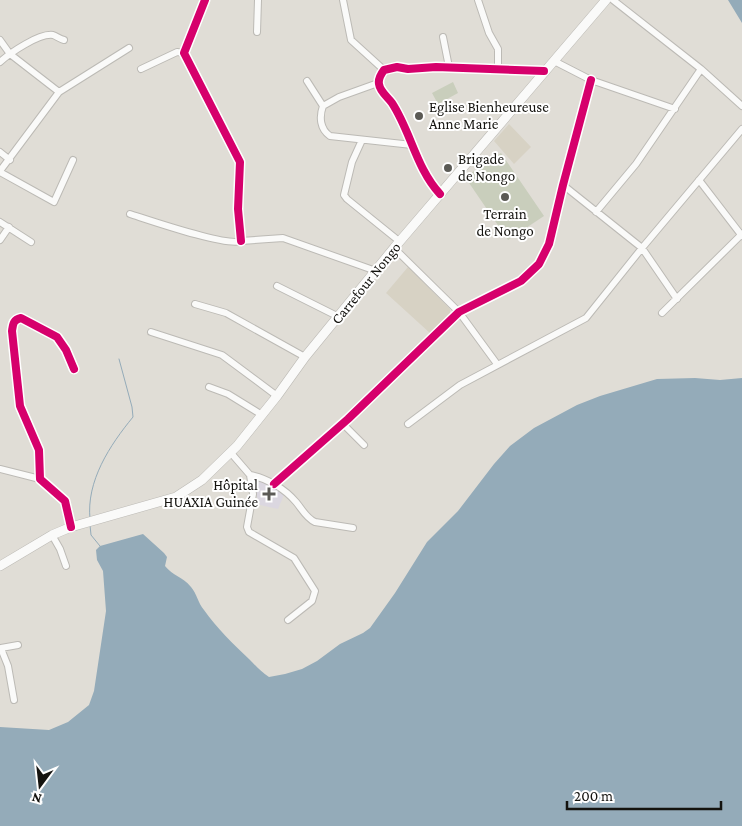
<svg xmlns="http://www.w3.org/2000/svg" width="742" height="826" font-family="'Crimson Pro',serif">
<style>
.built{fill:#d7d2c4}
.medical{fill:#dbd7e0}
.green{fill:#c9cebc}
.water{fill:#94abb9}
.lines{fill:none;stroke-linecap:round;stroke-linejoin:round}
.stream{stroke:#94abb9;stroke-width:1}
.minor-casing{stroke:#bcbab5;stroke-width:8}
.major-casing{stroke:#bcbab5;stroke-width:10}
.minor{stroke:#fafaf9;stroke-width:6}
.major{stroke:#fafaf9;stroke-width:9}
.cycleway-casing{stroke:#fff;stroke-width:11}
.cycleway{stroke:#d6006c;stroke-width:8}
.poi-dot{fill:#5b5a55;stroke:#fff;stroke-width:2}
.labels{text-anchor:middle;stroke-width:4;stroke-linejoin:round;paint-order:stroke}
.poi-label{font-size:15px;fill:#14130f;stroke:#fff;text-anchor:start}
.street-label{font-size:15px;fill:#14130f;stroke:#fff}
</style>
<rect width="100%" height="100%" fill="#e0ddd6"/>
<path class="built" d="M509,124L531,147L514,164L494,141Z
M408,267L450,309V315L431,334L386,293Z"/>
<path class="medical" d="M257,479L277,488L284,495L278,509L260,505L255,492L254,481Z"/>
<path class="green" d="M453,82L458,93L438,104L432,93Z
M501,153L544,216L508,240L465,177Z"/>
<path class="water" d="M728,0H742V23Z
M695,378L720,380L742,378V826H0V727L49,730L68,722L89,705L94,691L106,611L103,571L97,560L96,550L100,546L143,534L164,553L167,557L165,566C173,576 182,576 191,587C197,594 198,603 204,610C217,628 233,644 249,659C255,665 261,672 269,677L285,674L302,669L317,661L340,644L363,633L370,628L395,593L427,542L458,511L494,464L510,446L534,428L577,405L600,396L657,379Z"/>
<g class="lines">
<path class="stream" d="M90,519C86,481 110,445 133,417L132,407L119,359
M90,525L91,535L100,546"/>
<g class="minor-casing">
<path id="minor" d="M205,0L184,53L240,162L238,209L241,241
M343,0L351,40L384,70
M478,0L489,33L498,49V68
M613,0L701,69L742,106
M257,32L258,0
M443,37L449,67
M0,40L10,54L59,92
M554,61L591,80L675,109
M0,62C10,53 39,33 53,35C56,36 60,39 64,40
M141,69L177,52L184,53
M307,81L323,106
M378,83L339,97L323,106C319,117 320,129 330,136L412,145
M362,140L352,162L344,195L347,199L399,241
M0,152L10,160
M0,171L59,92L129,48
M0,172L54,202L73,160
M699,180L742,236
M563,185L642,248L677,299
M440,194C416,168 411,132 392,103C388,97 380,92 379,84C378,79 381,74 384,70L397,67L408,69L436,67L544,71
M596,212L636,164L701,69
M130,214C149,220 227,247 241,241L283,238L376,271
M0,222L31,242
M0,240L9,227
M394,248L459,312L497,364
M277,286L339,317
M195,304L226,313L305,357
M662,313L742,234
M151,332L222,355L277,396
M209,387L228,394L262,415
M342,423L364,445
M408,424L460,385L586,318L642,248L742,129
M231,453L250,475L253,494L247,527L249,532L294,558L315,591L312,601L288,620
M0,469L40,479
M250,475C267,478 285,489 296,502C302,509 306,518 315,522L353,528
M274,484L348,419L459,312L521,281L539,264L549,244L563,185L591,80
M71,527L65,501L40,479L39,450L20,406L12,331C13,324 13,320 21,318L57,337L66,350L74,369
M52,535L60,549L66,566
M1,648L18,645
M2,651L8,666L14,700"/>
</g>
<g class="major-casing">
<path id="major" d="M0,566L52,535L71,527L176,497L202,480L237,446L277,396L305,357L394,248L606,0"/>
</g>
<use href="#minor" class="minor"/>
<use href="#major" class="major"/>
<g class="cycleway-casing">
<path id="cycleway" d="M205,0L184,53L240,162L238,209L241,241
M440,194C416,168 411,132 392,103C388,97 380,92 379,84C378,79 381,74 384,70L397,67L408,69L436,67L544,71
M274,484L348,419L459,312L521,281L539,264L549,244L563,185L591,80
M71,527L65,501L40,479L39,450L20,406L12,331C13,324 13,320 21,318L57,337L66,350L74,369"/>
</g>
<use href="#cycleway" class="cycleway"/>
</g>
<g class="poi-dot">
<circle cx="419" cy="116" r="5"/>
<circle cx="448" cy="168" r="5"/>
<circle cx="505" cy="197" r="5"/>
<path d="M266.5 486.5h5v5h5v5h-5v5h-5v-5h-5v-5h5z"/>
</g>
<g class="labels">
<g class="poi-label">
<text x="429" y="112">Eglise Bienheureuse<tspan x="429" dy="17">Anne Marie</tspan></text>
<text x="458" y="164">Brigade<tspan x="458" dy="17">de Nongo</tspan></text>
<text x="505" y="219" text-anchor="middle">Terrain<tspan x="505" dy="17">de Nongo</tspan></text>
<text x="258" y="490" text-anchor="end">Hôpital<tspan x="258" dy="17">HUAXIA Guinée</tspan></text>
</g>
<g class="street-label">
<text transform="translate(366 283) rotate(-51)" y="5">Carrefour Nongo</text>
</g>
</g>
<g transform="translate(40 786) rotate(195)" stroke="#ffffff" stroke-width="4" paint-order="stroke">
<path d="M0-4L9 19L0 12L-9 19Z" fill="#14130f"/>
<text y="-8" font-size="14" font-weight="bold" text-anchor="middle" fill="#14130f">N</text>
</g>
<path d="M567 801v8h154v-8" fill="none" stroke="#14130f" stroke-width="2.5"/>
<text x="574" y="801" font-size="15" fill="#14130f" stroke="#ffffff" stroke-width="4" paint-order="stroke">200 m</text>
</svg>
